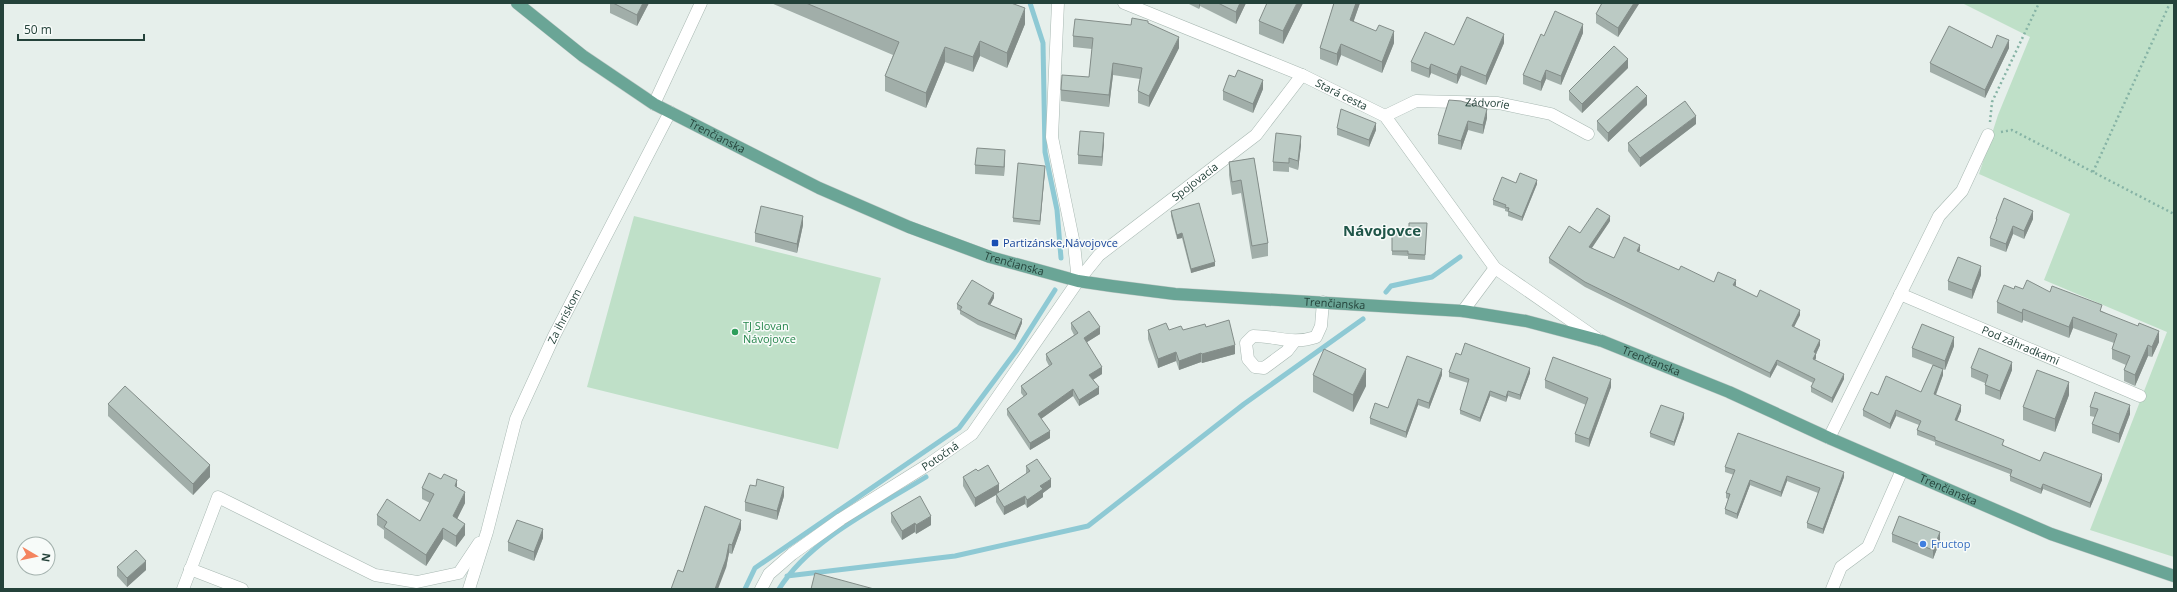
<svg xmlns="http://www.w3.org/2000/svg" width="2177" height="592" font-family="'Open Sans',sans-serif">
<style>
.green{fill:#bfe0c8}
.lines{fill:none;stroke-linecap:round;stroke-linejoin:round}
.stream{stroke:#8ec9d4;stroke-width:5}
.minor-casing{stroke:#a8b8b2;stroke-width:13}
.major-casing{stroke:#c2cac8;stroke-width:13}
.path{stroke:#86b3a5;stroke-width:2.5;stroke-dasharray:2 3;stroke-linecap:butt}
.minor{stroke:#fff;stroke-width:12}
.major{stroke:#6aa596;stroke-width:12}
.wall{fill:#a1aea9}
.shaded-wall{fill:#838d89}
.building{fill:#bbcac4;stroke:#838d89}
.transit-dot{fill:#1a4fb4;stroke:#f7fbf9;stroke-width:1.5}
.leisure-dot{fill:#2e9e5b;stroke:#f7fbf9;stroke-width:1.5}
.shop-dot{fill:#3f7fe0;stroke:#f7fbf9;stroke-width:1.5}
.labels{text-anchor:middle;stroke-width:3;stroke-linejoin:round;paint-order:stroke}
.street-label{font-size:11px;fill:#24423a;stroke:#f7fbf9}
.transit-label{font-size:11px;fill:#164399;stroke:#f7fbf9;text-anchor:start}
.leisure-label{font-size:11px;fill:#27864d;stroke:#f7fbf9;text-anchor:start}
.shop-label{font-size:11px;fill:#366cbe;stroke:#f7fbf9;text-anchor:start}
.district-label{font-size:15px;font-weight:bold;fill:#1f5548;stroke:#f7fbf9}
</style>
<rect width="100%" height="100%" fill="#e6efeb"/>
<path class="green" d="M1962,3H2174V557L2090,530L2167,332L2044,280L2070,214L1979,174L1998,115L2030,37Z
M634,216L881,278L838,449L587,387Z"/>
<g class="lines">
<path class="stream" d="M1030,3L1043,43L1045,152L1057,210L1061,258
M1386,292L1391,286L1432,277L1460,257
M787,576L955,556L1088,526L1244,404L1363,319
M745,589L755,568L959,428L1017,350L1055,290
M779,589C810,539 876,508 926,477"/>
<g class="minor-casing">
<g id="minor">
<path d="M1058,3L1052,137L1074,244L1078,281"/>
<path id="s1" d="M1124,3L1302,75L1385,116L1495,268"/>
<path d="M654,104L701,3"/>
<path id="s2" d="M1385,116L1416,101L1498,103L1551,114L1588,134"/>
<path id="s3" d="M1900,294L2140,396"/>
<path d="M1463,311L1495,268L1599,340"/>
<path d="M1294,342L1287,351L1264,368L1255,367L1248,359L1246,343L1253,336C1277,336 1292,345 1316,337L1321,326L1323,302"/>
<path d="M1829,438L1939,216L1962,191L1988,135"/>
<path d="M190,569L242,589"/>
<path d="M183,589L218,497L375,575L417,582L459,573L479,543"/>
<path id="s4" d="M469,589L487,532L516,419L554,336L670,112"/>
<path id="s5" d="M761,589L769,574L792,554L841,519L929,464L972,434L1078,281L1099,255L1256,135L1302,75"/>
<path d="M1832,589L1841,567L1868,547L1902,470"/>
</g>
</g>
<g class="major-casing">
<g id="major">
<path id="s6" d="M517,3L583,56L654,104L819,188L909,227L990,257L1078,281L1112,286L1175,294L1463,311L1526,321L1602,341L1729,392L1829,438L2051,534L2174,576"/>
</g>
</g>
<path class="path" d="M1990,122L1992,102L2039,3
M2001,132L2012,130L2174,214
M2093,172L2170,3"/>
<use href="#minor" class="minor"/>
<use href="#major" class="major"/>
</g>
<path class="wall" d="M610,3H649L637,26L610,13Z
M771,3H1011L1025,24L1007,68L980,56L973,72L945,62L926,108L885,91V76L893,55Z
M1187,3H1246L1236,24L1200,6L1199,9Z
M1303,3L1283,44L1259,34V21Z
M1334,3H1360L1353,22L1394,43L1382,73L1341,55L1337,66L1320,59V48Z
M1639,3L1618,37L1596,23V14Z
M1148,23L1179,48L1149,107L1138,103V91L1140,79L1113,75L1109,107L1061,101V90L1089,77L1092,49L1073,47V36L1131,25Z
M1583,33L1561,85L1546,79L1541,91L1523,84V75L1544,36Z
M1504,43L1486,85L1461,75L1457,84L1431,73L1429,78L1411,71V62L1454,45Z
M1992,48H2009L1985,98L1930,72V63Z
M1628,68L1582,113L1569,100V91Z
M1263,89L1253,113L1223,100V91Z
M1449,100L1487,118L1483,134L1468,130L1461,150L1438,144V135Z
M1647,105L1608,142L1597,130V121Z
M1696,124L1640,167L1628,151V143Z
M1337,128L1376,130L1369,147L1337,135Z
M1104,142L1102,166L1078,164V155Z
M1301,145L1298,170L1289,167V172L1273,171V162Z
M1254,158L1268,243V256L1252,259L1241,193L1232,195L1229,175V162Z
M1005,159L1004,176L975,174V165Z
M1045,170L1040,225L1013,222V218Z
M1516,183L1537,184L1522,221L1508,216V212L1505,211V209L1493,205V200Z
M1171,211L1215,266L1191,273L1182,238L1177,239L1171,216Z
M1996,219H2033L2024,239L2013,234L2006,252L1990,246V238L1996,223Z
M1610,221L1592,248L1614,258L1640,250L1639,252L1679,270L1714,282L1736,285L1735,286L1757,297L1800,315L1794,327L1820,345L1816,354V358L1815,360L1844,379L1832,403L1811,392V387L1813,383L1777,365L1770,378L1585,287L1549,263V258L1580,233Z
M1427,223L1425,260L1408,259V256L1392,255V251L1409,234Z
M803,225L797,253L755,242V233Z
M1981,275L1972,299L1948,290V281Z
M2014,289L2050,292L2102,311L2159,342L2152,357L2148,356L2135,386L2124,381V370L2126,365L2112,359V349L2114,343L2073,328L2069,338L2023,320L2022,323L1997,313V302Z
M994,298L990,305L1022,323L1015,340L978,325L960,314V311L957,309V304Z
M1071,323L1100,334L1087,342L1102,374L1093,380L1099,394L1079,406L1073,396L1041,419L1050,438L1030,450L1007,415V409L1024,397L1021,393V386L1049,366L1046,360V354L1074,335L1071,329Z
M1206,327L1235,354L1202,363L1201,362L1179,370L1176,361L1158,368L1148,339V330H1183Z
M1954,346L1945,370L1943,369V375L1936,395L1961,411L1957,421L2004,445V446L2040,461L2102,480L2090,508L2043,489L2041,494L2010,481V474L1935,445V442L1917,435V430L1919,425L1896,416L1890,429L1863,416V410L1878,395L1921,392L1933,365L1912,357V348Z
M1971,368L2012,370L2000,400L1985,394V383L1971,377Z
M1449,372L1530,373L1520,400L1508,396L1506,402L1490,396L1480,422L1460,414V410L1468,383L1449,377Z
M1313,375L1366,386L1353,412L1313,392Z
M1442,375L1429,409L1418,405L1406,438L1370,424V418L1388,408Z
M1545,380L1611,387L1589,447L1575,442V434L1586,405L1545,388Z
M2069,395L2055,432L2023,420V407Z
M108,404L210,477L193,495L108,416Z
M2090,407L2130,414L2119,443L2092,433V424L2095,417L2090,416Z
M1684,418L1674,446L1650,437V433Z
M1026,466L1051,487L1043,493V497L1027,508L1025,504L1004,515L996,502V495L975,507L963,486V477L999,492L1026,474Z
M1725,467L1844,477L1823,534L1807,528V523L1818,493L1787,481L1781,497L1750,485L1737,519L1725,514V509L1728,499L1726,498V493L1734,475L1725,472Z
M422,488H457L465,503L457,519L465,535L456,547L443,539L426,566L384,538V530L377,525V515L420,521L430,503L422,499Z
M784,496L777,520L745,511V502Z
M891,513L931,525L916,534L915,532L902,540L891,522Z
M741,529L732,554L729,553L726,568L683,572Z
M1892,534L1940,541L1933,559L1892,542Z
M543,538L534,561L508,551V542Z
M117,567L146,570L127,587L117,576Z"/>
<path class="shaded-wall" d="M643,3H649L637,26V15Z
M1199,3H1200V6L1199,9Z
M1240,3H1246L1236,24V12Z
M1297,3H1303L1283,44V31Z
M1356,3H1360L1350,32V20Z
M1634,3H1639V4L1618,37V28Z
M1025,8V24L1007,68V53Z
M1583,24V33L1561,85V76Z
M1394,31V43L1382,73V62Z
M1504,34V43L1486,85V76Z
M1179,37V48L1149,107V96Z
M2009,40V48L1985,98V90Z
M980,41V56L973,72V57Z
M1341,44V55L1337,66V54Z
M945,47V62L926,108V93Z
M1628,59V68L1582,113V104Z
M1113,63V75L1109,107V95Z
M1431,64V73L1429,78V69Z
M1461,66V75L1457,84V75Z
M1546,70V79L1541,91V82Z
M1263,80V89L1253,113V104Z
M1647,96V105L1608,142V133Z
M1487,109V118L1483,134V125Z
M1696,116V124L1640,167V158Z
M1468,121V130L1461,150V141Z
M1376,123V130L1369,147V140Z
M1104,133V142L1102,166V157Z
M1301,136V145L1298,170V161Z
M1005,150V159L1004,176V167Z
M1045,166V170L1040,225V221Z
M1537,180V184L1522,221V217Z
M2033,211V219L2024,239V231Z
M803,216V225L797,253V244Z
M1610,216V221L1589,252V247Z
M2013,226V234L2006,252V244Z
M1182,233V238L1177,239V235Z
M1640,245V250L1637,256V251Z
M1215,262V266L1191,273V269Z
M1981,266V275L1972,299V290Z
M1736,280V285L1733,290V285Z
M994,293V298L988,309V304Z
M2023,309V320L2022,323V313Z
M1800,310V315L1792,331V326Z
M2073,317V328L2069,338V327Z
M1022,319V323L1015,340V335Z
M1100,327V334L1084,344V338Z
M2159,331V342L2152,357V347Z
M1954,337V346L1945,370V361Z
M1820,340V345L1816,354V358L1813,364L1814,352Z
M1235,345V354L1202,363V354Z
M2148,345V356L2135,386V375Z
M1176,352V361L1158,368V359Z
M1201,353V362L1179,370V361Z
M1777,360V365L1770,378V373Z
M2012,362V370L2000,400V391Z
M1102,367V374L1089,382V375Z
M1530,368V373L1520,400V395Z
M1366,369V386L1353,412V395Z
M1442,369V375L1429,409V403Z
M1943,369V375L1934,399V394Z
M1844,374V379L1832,403V398Z
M1611,379V387L1589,447V439Z
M2069,382V395L2055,432V419Z
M1099,387V394L1079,406V400Z
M1073,389V396L1038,421V414Z
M1490,391V396L1480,422V418Z
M1508,391V396L1506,402V397Z
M1418,399V405L1406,438V432Z
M1961,405V411L1955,425V420Z
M2130,405V414L2119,443V434Z
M1896,410V416L1890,429V424Z
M1684,413V418L1674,446V442Z
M1050,431V438L1030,450V443Z
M210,465V477L193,495V484Z
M1844,472V477L1823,534V529Z
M2102,474V480L2090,508V503Z
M1787,476V481L1781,497V492Z
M1051,479V487L1043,493V497L1027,508V500L1040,486Z
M457,480V491L455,486Z
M1750,480V485L1737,519V514Z
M999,484V493L975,507V498Z
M2043,484V489L2041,494V489Z
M784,487V496L777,520V511Z
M465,492V503L453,527V516Z
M1025,496V504L1004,515V507Z
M931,516V525L916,534V525Z
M741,520V529L732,554V545Z
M915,523V532L902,540V531Z
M465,524V535L456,547V536Z
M443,528V539L426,566V555Z
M543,529V538L534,561V552Z
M1940,532V541L1933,559V550Z
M729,544V553L726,568L718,589H715Z
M146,561V570L127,587V578Z"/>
<path class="building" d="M613,3H643L637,15Z
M806,3H1011L1025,8L1007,53L980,41L973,57L945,47L926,93L885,76L899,42Z
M1218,3H1240L1236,12Z
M1267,3H1297L1283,31L1259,21Z
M1334,3H1356L1350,20L1376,31L1379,25L1394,31L1382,62L1341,44L1337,54L1320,48Z
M1602,3H1634L1618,28L1596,14Z
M1555,11L1583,24L1561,76L1546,70L1541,82L1523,75L1541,34L1544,36Z
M1467,17L1504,34L1486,76L1461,66L1457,75L1431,64L1429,69L1411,62L1425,32L1454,45Z
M1132,18L1148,21V23L1179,37L1149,96L1138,91L1142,68L1113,63L1109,95L1061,90L1062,75L1089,77L1093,38L1073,36L1075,19L1131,25Z
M1949,26L1992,48L1997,35L2009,40L1985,90L1930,63Z
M1614,46L1628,59L1582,104L1569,91Z
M1238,70L1263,80L1253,104L1223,91L1229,75L1235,77Z
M1637,86L1647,96L1608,133L1597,121Z
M1449,100L1461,101L1487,109L1483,125L1468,121L1461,141L1438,135Z
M1685,101L1696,116L1640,158L1628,143Z
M1341,109L1376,123L1369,140L1337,128Z
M1080,131L1104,133L1102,157L1078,155Z
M1276,133L1301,136L1298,161L1289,158V163L1273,162Z
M977,148L1005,150L1004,167L975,165Z
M1254,158L1268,243L1252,246L1241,180L1232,182L1229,162Z
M1018,163L1045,166L1040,221L1013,218Z
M1520,173L1537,180L1522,217L1508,211L1509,208L1505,207L1506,205L1493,200L1502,177L1516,183Z
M2004,198L2033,211L2024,231L2013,226L2006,244L1990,238L1997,219H1996Z
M1199,203L1215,262L1191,269L1182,233L1177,235L1171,211Z
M761,206L803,216L797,244L755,233Z
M1597,208L1610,216L1589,247L1614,258L1624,237L1640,245L1637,251L1679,270L1681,266L1714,282L1718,272L1736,280L1733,285L1757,297L1760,290L1800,310L1792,326L1820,340L1814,352L1816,353L1813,359L1844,374L1832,398L1811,387L1815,379L1777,360L1770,373L1585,282L1549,258L1569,226L1580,233Z
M1409,223H1427L1425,255L1408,254V251H1392V233L1409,234Z
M1958,257L1981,266L1972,290L1948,281Z
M972,280L994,293L988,304L1022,319L1015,335L978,320L960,310L962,307L957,304Z
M2027,280L2050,292L2052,286L2102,305L2100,311L2138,326L2139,323L2159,331L2152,347L2148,345L2135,375L2124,370L2130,356L2112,349L2117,334L2073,317L2069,327L2023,309L2022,313L1997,302L2004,285L2014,289L2015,286L2023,289Z
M1089,311L1100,327L1084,338L1102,367L1089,375L1099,387L1079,400L1073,389L1038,414L1050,431L1030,443L1007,409L1027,394L1021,386L1052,364L1046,354L1078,333L1071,323Z
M1229,320L1235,345L1202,354L1201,353L1179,361L1176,352L1158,359L1148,330L1166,323L1169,330L1181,326L1183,330L1205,324L1206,327Z
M1922,324L1954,337L1945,361L1912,348Z
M1465,343L1530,368L1520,395L1508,391L1506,397L1490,391L1480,418L1460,410L1469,379L1449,372L1456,353L1461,355Z
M1979,348L2012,362L2000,391L1985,385L1988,375L1971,368Z
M1324,349L1366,369L1353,395L1313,375Z
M1407,356L1442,369L1429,403L1418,399L1406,432L1370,418L1375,403L1388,408Z
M1553,357L1611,379L1589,439L1575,434L1588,398L1545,380Z
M1933,365L1943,369L1934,394L1961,405L1955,420L2004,440L2002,445L2040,461L2044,452L2102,474L2090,503L2043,484L2041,489L2010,476L2012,470L1935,440V437L1917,430L1921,421L1896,410L1890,424L1863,410L1871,392L1878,395L1886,376L1921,392Z
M2037,370L2069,382L2055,419L2023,407Z
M125,386L210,465L193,484L108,404Z
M2095,392L2130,405L2119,434L2092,424L2098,409L2090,407Z
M1661,405L1684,413L1674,442L1650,433Z
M1738,433L1844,472L1823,529L1807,523L1820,488L1787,476L1781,492L1750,480L1737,514L1725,509L1730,494L1726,493L1735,470L1725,467Z
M1037,459L1051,479L1040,486L1043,489L1027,500L1025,496L1004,507L996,494L1030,471L1026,466Z
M988,465L999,484L975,498L963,477L976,469L978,471Z
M429,473L441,479L444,474L457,480L455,486L465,492L453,516L465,524L456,536L443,528L426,555L384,527L387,522L377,515L387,499L420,521L434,494L422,488Z
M757,479L784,487L777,511L745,502L750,485L756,486Z
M920,496L931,516L916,525L915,523L902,531L891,513Z
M705,506L741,520L732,545L729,544L726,559L715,589H671L678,570L683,572Z
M1899,516L1940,532L1933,550L1892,534Z
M517,520L543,529L534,552L508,542Z
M136,550L146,561L127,578L117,567Z
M815,573L874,589H811Z"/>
<rect class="transit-dot" x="991" y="239" width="8" height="8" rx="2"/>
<circle class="leisure-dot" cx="735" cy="332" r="4"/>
<circle class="shop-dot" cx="1923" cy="544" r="4"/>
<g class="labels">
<g class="street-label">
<text dy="4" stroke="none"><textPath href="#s1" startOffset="236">Stará cesta</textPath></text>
<text dy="4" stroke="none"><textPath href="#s2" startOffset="106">Zádvorie</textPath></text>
<text dy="4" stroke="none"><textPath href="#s6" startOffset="241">Trenčianska</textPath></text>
<text dy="4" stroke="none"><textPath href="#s5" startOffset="604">Spojovacia</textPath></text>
<text dy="4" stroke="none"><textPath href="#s6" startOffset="565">Trenčianska</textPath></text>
<text dy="4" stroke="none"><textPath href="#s6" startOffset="889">Trenčianska</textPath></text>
<text dy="4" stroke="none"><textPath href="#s4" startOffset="290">Za ihriskom</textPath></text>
<text dy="4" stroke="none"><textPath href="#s3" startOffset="131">Pod záhradkami</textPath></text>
<text dy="4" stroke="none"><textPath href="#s6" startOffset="1213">Trenčianska</textPath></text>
<text dy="4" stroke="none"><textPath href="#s5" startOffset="225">Potočná</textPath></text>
<text dy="4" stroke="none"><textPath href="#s6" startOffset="1537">Trenčianska</textPath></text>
</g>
<g class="transit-label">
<text x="1003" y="247">Partizánske,Návojovce</text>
</g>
<g class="leisure-label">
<text x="743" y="330">TJ Slovan<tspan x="743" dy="13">Návojovce</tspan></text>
</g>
<g class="shop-label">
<text x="1931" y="548">Fructop</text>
</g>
<g class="district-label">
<text x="1382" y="236">Návojovce</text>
</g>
</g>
<rect width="2177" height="592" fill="none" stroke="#24423a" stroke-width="8"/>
<g transform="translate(36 556) rotate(99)"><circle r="19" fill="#f7fbf9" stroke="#a3b1ad"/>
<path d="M0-3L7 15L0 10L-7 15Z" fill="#f4845f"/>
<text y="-6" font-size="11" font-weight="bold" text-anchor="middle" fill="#24423a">N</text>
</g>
<path d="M18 34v6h126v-6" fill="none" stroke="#24423a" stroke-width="2"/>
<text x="24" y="34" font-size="12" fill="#24423a" stroke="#f7fbf9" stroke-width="3" paint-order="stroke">50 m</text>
</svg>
